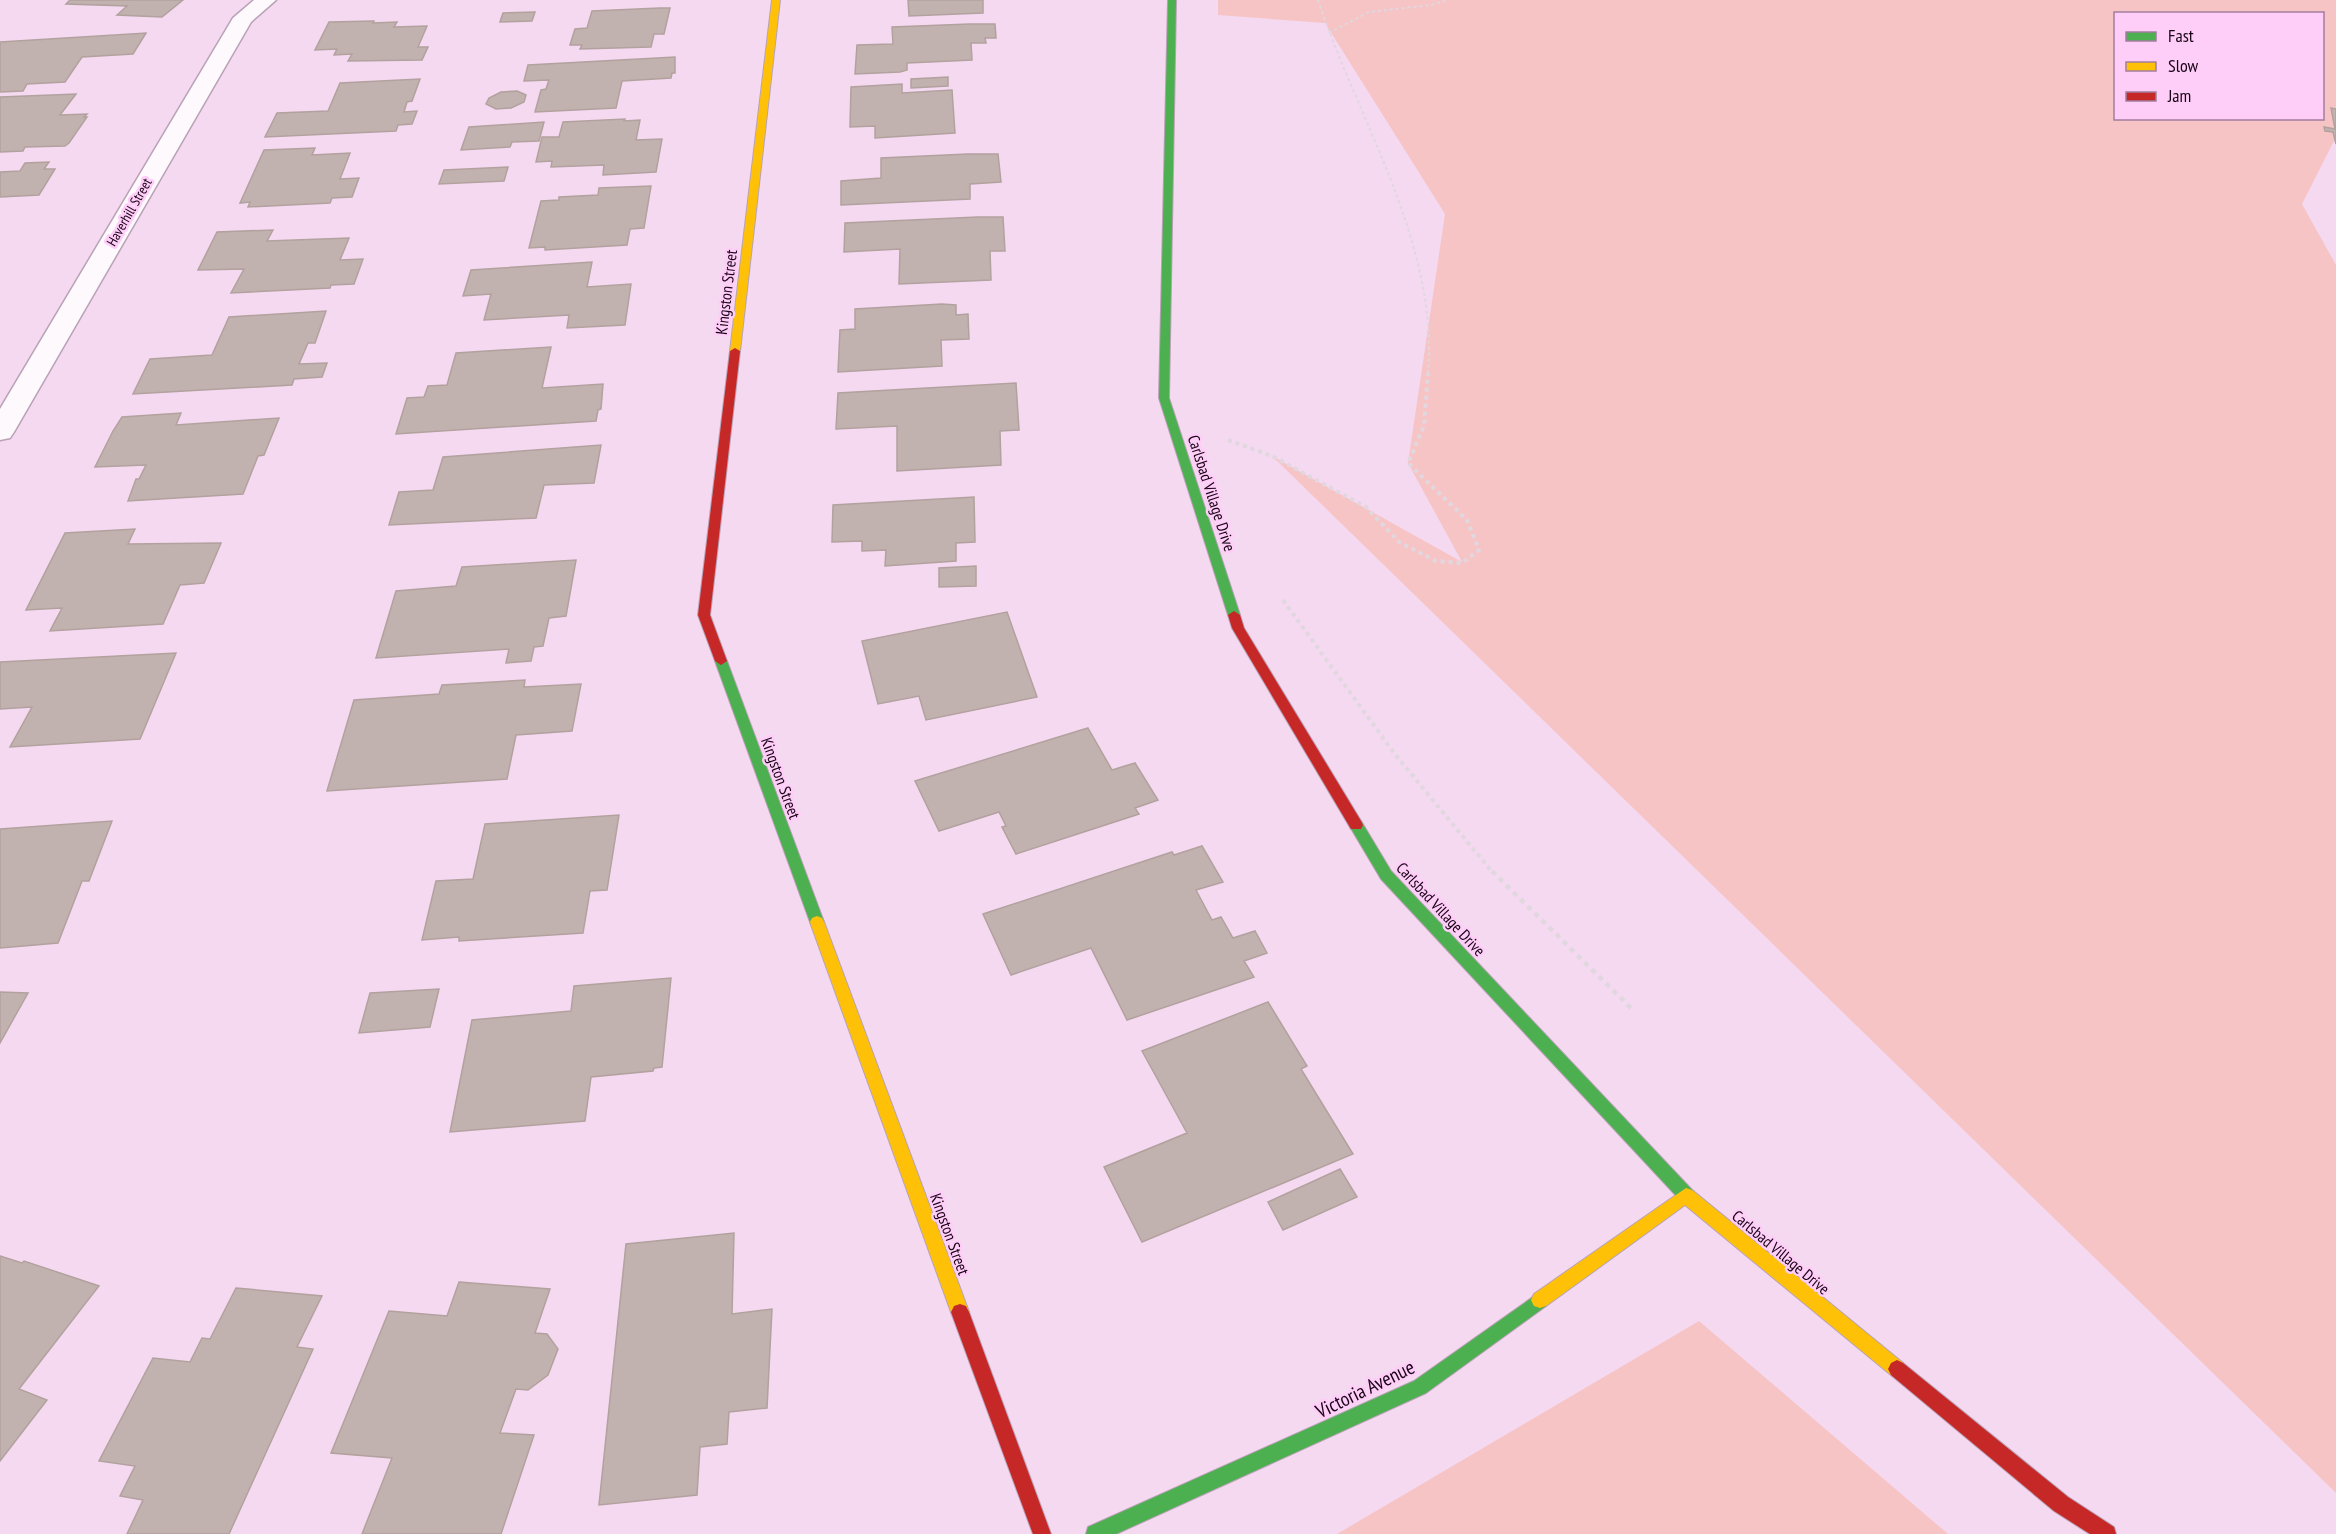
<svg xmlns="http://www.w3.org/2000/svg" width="2336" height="1534" font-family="'PT Sans Narrow',sans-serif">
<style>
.green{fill:#f7c4c6;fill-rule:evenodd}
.building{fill:#c2b2af;stroke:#b2a19e;stroke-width:1.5}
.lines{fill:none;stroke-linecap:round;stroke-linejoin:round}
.street-casing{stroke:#b9a2b6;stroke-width:3}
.fast-casing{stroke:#b9a2b6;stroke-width:2}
.slow-casing{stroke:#b9a2b6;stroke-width:2}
.jam-casing{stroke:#b9a2b6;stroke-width:2}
.path-far2{stroke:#e0d7df;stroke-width:2;stroke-dasharray:3 3;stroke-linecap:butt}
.path-far1{stroke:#e0d7df;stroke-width:4;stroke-dasharray:4 4;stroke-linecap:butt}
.path{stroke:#e0d7df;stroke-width:4.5;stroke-dasharray:5 5;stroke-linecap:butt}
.street{fill:#fdf9fd;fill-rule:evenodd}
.fast{fill:#4caf50;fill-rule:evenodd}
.slow{fill:#ffc107;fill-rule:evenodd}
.jam{fill:#c62828;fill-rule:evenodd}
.labels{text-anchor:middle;stroke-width:5;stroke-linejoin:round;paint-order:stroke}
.far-street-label{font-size:14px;fill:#180416;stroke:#ffcef8}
.street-label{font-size:16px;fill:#180416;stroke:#ffcef8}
.near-street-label{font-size:20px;fill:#180416;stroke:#ffcef8}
</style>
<rect width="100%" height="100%" fill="#f4d9f0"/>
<path class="green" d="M1218,0H2336V137L2302,204L2336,265V1493L1272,456L1462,562L1408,463L1445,214L1325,23L1218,15ZM2116,14H2322V118H2116Z
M1699,1321L1948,1534H1337Z"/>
<path class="building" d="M70,0H183L162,17L117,15L127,6L66,4Z
M908,0H983V13L909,16Z
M660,8H670L664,34H654L651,47L580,49L582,45H570L575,29L587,28L592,11Z
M535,12L532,21L500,22L503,13Z
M374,21L373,23L397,22L394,27L427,26L418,47H428L422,60L348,61L352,54L334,55L337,49L315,50L329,22Z
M970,24H995L996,38H985L986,43H971L972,60L907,63V70L900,72L855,74L857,45L893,44L892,27Z
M146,33L133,54L82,57L65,82L27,84L23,91L0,92V42Z
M675,57V73H672L671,78L622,81L616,108L535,112L541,90L546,89L549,80L524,81L528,65Z
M948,77V86L911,88V79Z
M420,79L412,101L407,102L404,112L417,111L412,124L398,125L396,131L265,137L277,113L328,111L340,83Z
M902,84V93L952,90L955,133L875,138V126L850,127L851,87Z
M517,91L526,95L524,102L511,108L496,109L486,104L489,98L501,92Z
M76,94L60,115L87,114L84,117H87L69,143L65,146L25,147L23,151L0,152V97Z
M2331,108L2336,109V144L2333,132L2325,131L2324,127L2335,129Z
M625,119L624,121L640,120L636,140L662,139L656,172L603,175L604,165L551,167L552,161L536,162L542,137H559L563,122Z
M544,122L539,141L512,142L510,147L461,150L469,127Z
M315,148L312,155L350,153L340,179L359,178L352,197L332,198L330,203L248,207L250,202L240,203L264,150Z
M968,154H998L1001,182L970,184V199L841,205V181L881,178V158Z
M49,162L44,169H55L39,195L0,197V172L20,171L25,163Z
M508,167L504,181L439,184L444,170Z
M651,186L644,228L630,229L627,245L545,250V247L529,248L541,201L559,200V197L598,195L599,188Z
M978,217H1003L1005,251H990L991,280L899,284L900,249L844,252L845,223Z
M273,230L267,241L349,238L340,260L363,259L354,284L331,285L330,288L231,293L244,269L198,270L217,232Z
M592,262L587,287L631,284L625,325L567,328L569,315L484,320L491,294L463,296L471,270Z
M942,304L956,305V315L968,314L969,339L941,340L942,366L838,372L840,330L855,329V309Z
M326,311L315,343H308L299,364L327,363L322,377L294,379L292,385L133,394L150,359L212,355L229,317Z
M551,347L542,388L603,384L601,409L598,410L596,421L396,434L407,398L424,397L428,386L447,385L456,353Z
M1016,383L1019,430L1000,431L1001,465L897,471V426L836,429L838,393Z
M181,413L176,425L279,418L264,455L258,456L243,494L128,501L136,479H139L146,465L95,467L113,431L122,417Z
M601,445L594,483L544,485L536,518L389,525L399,492L433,490L443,457Z
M974,497L975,542L956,543V561L885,566L886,550L862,551V541L832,542L833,505Z
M135,529L128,544L221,543L204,583L180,585L163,624L50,631L62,608L26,610L65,533Z
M576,560L566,616L549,618L543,646L534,647L531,661L506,663L509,649L376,658L396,591L456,586L462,567Z
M976,566V586L939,587V568Z
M1007,612L1037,697L926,720L919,696L878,704L862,641Z
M176,653L140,739L10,747L32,707L0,709V662Z
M525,680L524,687L581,684L572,731L516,735L507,779L327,791L354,700L439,694L442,685Z
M1088,728L1112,770L1135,763L1158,800L1135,808L1139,814L1016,854L1002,827L1006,826L999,812L939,831L915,781Z
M619,815L607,890L590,891L583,933L459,941V937L422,940L436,881L473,879L485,824Z
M112,821L89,881H82L58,943L0,948V829Z
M1202,846L1223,882L1196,890L1212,920L1221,917L1233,938L1255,931L1267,953L1244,961L1254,977L1127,1020L1091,948L1011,975L983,914L1172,852L1174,855Z
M671,978L662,1067L654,1068L653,1071L591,1077L585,1121L450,1132L472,1020L571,1011L574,986Z
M439,989L430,1027L359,1033L370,993Z
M0,992L28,993L0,1043Z
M1268,1002L1307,1066L1301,1069L1353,1154L1142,1242L1104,1167L1187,1133L1142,1051Z
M1340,1169L1357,1197L1283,1230L1268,1202Z
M734,1233L732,1314L772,1309L767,1408L729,1412L727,1444L700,1447L697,1495L599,1505L626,1244Z
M0,1256L22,1263L24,1261L99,1286L19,1389L47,1400L0,1461Z
M459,1282L550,1289L535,1333L547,1334L558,1349L548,1375L528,1390L516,1389L500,1433L534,1435L501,1534H362L392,1458L331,1453L389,1311L447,1316Z
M236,1288L322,1296L297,1347L313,1349L229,1534H127L143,1500L120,1496L135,1466L99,1461L153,1358L190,1362L202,1338L210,1339Z"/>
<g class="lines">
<g class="street-casing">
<path id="street" d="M254,0H276L251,22L14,432L10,438L0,440V409L233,18Z"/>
</g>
<g class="fast-casing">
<path id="fast" d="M1168,0H1176L1169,398L1240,615L1234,619L1228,615L1159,398Z
M721,657L727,661L824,922L822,926L817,928L812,926L810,922L715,661Z
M1356,820L1361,821L1391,871L1694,1192L1696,1197L1694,1202L1688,1204L1682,1202L1381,879L1349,825L1351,821Z
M1540,1292L1546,1294L1549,1300L1546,1306L1426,1393L1116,1534H1086L1088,1527L1414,1381Z"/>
</g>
<g class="slow-casing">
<path id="slow" d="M772,0H780L740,351L735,354L730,351Z
M817,916L822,918L824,922L969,1312L966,1318L960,1320L954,1318L951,1312L810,922L812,918Z
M1686,1188L1692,1190L1903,1363L1906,1369L1903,1375L1897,1378L1891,1375L1685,1205L1546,1306L1540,1308L1534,1306L1531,1300L1534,1294Z"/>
</g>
<g class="jam-casing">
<path id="jam" d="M735,348L740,351L710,615L727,661L721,665L715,661L698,615L730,351Z
M1234,611L1240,615L1244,628L1361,821L1363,825L1361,829H1351L1232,628L1228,615Z
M960,1304L966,1306L969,1312L1051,1534H1033L951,1312L954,1306Z
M1897,1360L1903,1363L2068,1497L2114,1527L2116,1534H2090L2054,1511L1891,1375L1888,1369L1891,1363Z"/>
</g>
<path class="path-far2" d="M1318,0C1358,121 1439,243 1428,375
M1329,33L1369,12L1431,5L1449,0"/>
<path class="path-far1" d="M1228,440L1272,456L1366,507L1399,542L1436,561L1462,563L1479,550L1467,520L1408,463L1424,426L1428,373
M1283,600L1394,753L1493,873"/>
<path class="path" d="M1492,871L1634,1011"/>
<use href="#street" class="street"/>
<use href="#fast" class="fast"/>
<use href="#slow" class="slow"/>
<use href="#jam" class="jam"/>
</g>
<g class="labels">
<g class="far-street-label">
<text transform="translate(129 212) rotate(-60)" y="5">Haverhill Street</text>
</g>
<g class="street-label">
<text transform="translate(726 292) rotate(-83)" y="6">Kingston Street</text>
<text transform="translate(1212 493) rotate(72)" y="6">Carlsbad Village Drive</text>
<text transform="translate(781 778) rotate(70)" y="6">Kingston Street</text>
<text transform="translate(1441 909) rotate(47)" y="6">Carlsbad Village Drive</text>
<text transform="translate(950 1234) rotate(70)" y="6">Kingston Street</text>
<text transform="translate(1781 1252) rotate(40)" y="6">Carlsbad Village Drive</text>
</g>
<g class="near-street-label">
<text transform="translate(1365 1389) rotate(-26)" y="7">Victoria Avenue</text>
</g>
</g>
<rect x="2114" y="12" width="210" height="108" fill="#ffcef8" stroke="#a37d9e" stroke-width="1.5"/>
<rect x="2126" y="32" width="30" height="9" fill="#4caf50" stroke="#a37d9e" stroke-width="1.5"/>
<text x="2168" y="42" font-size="18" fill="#180416">Fast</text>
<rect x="2126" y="62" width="30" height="9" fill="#ffc107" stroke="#a37d9e" stroke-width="1.5"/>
<text x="2168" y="72" font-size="18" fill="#180416">Slow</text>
<rect x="2126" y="92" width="30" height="9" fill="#c62828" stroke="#a37d9e" stroke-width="1.5"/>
<text x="2168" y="102" font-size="18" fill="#180416">Jam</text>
</svg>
